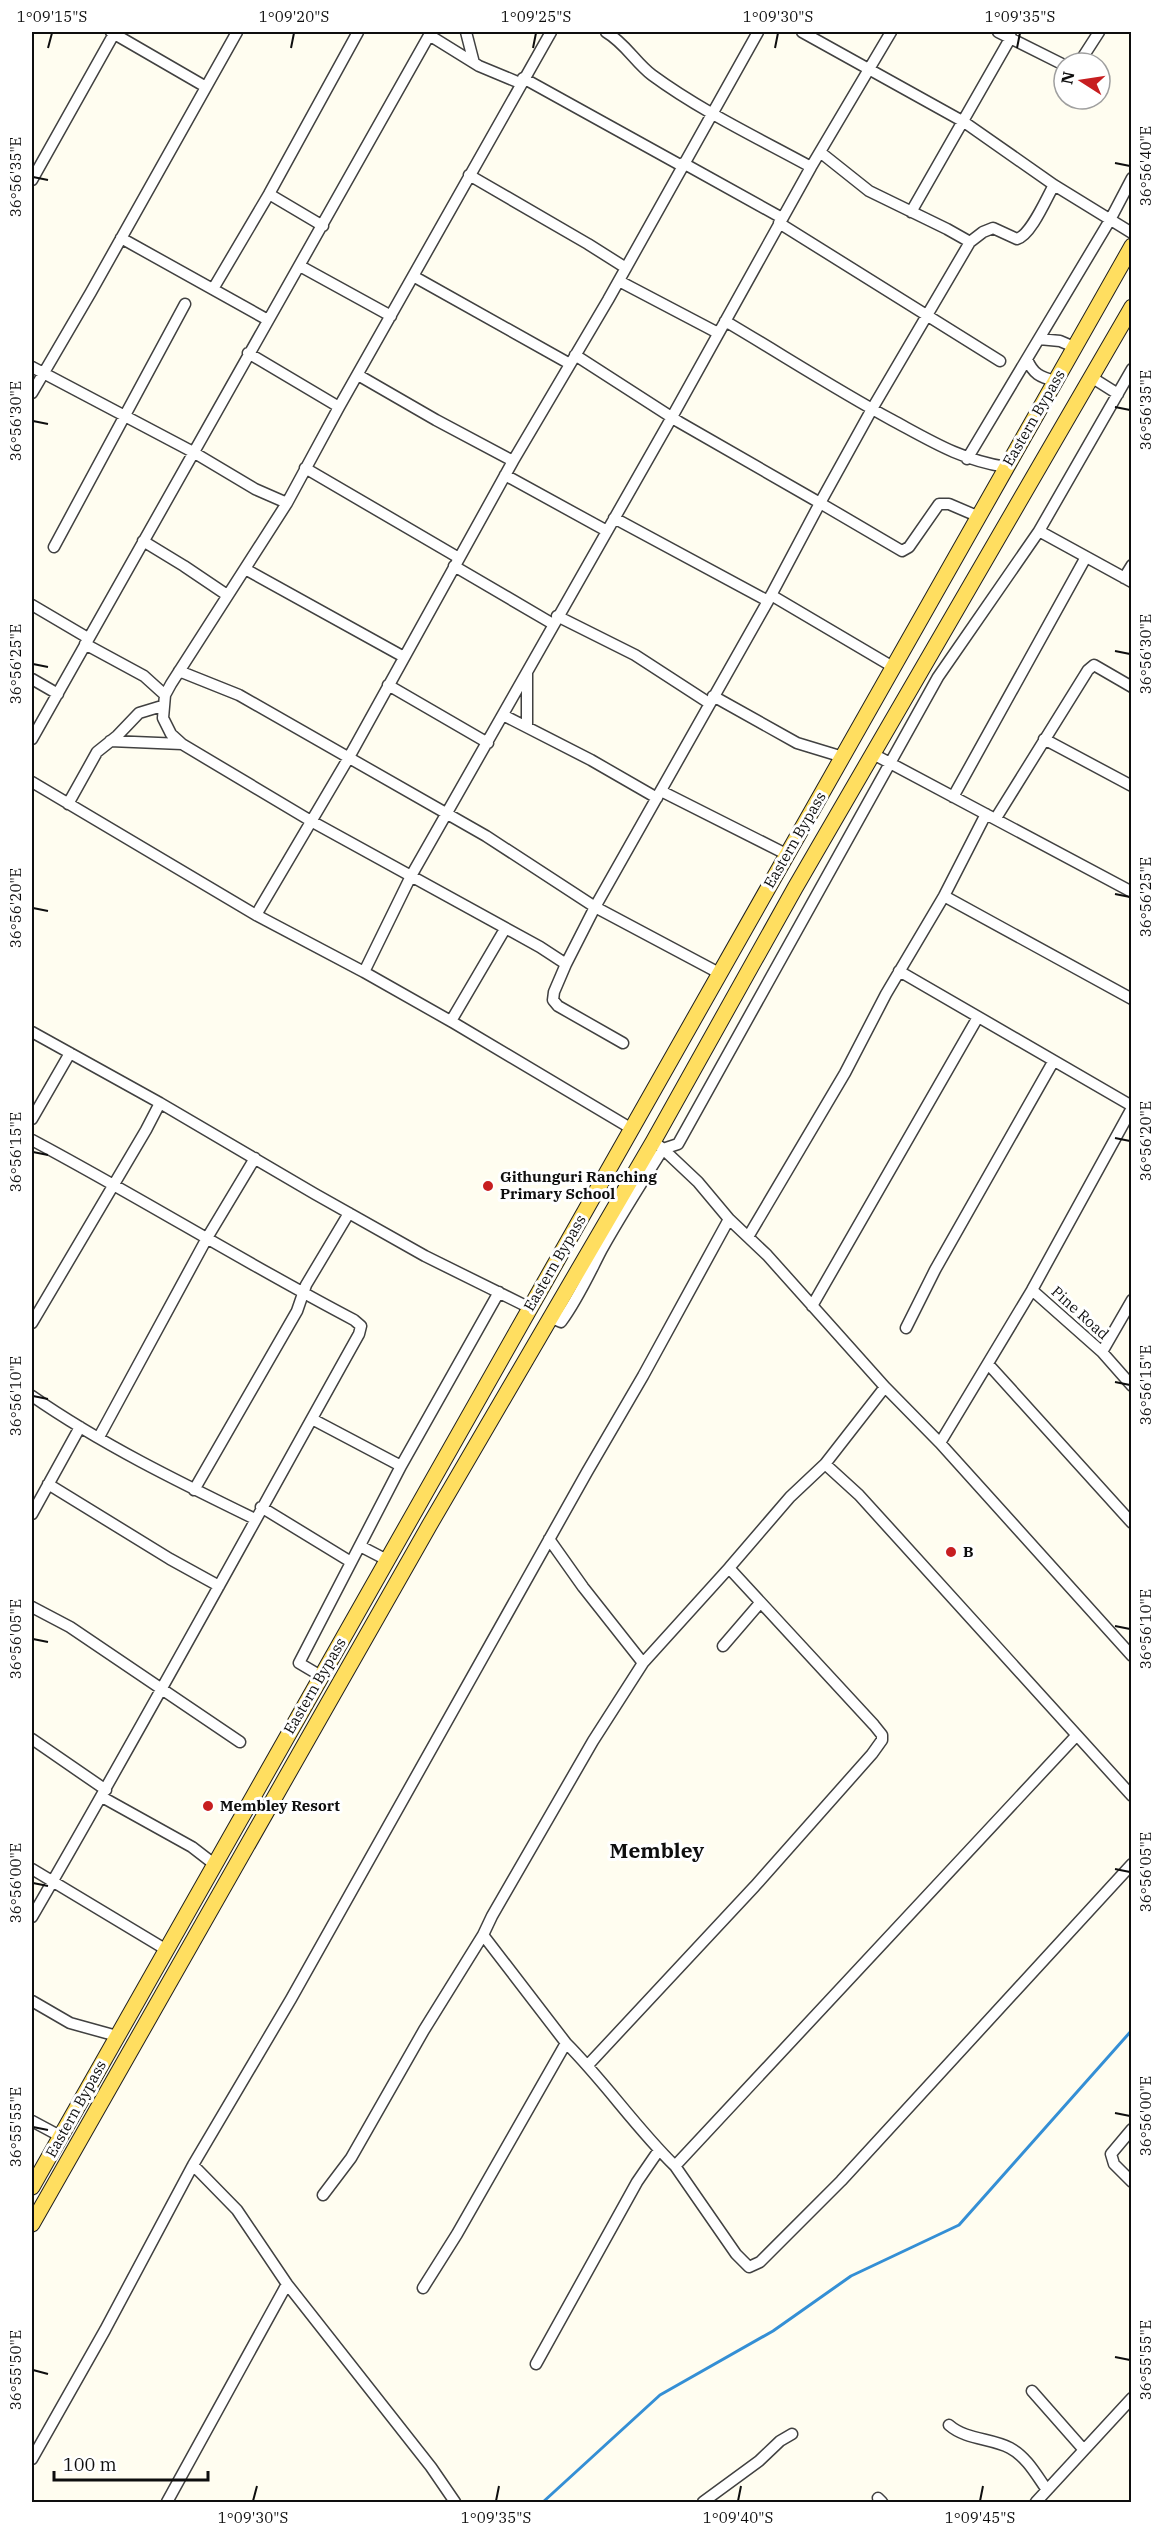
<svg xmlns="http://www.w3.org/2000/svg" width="1163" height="2534" font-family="'IBM Plex Serif',serif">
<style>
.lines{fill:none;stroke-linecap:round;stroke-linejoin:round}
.stream{stroke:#348fd5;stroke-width:3}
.minor-casing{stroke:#414141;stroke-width:13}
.primary-casing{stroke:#1f1f1f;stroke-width:17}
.minor{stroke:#fff;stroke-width:10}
.primary{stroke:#ffde60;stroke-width:15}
.ticks{fill:none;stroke:#0e0e0e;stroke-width:2}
.poi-dot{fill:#c71e20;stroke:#fff;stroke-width:2}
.labels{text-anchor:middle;stroke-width:6;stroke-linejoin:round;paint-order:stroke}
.street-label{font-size:15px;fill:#0e0e0e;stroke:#fff}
.poi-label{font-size:15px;font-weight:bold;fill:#0e0e0e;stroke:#fff;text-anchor:start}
.district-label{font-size:21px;font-weight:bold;fill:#0e0e0e;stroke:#fff}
.neatline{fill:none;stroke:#0e0e0e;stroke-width:2}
.ticks-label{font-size:15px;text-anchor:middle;fill:#0e0e0e}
</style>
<rect width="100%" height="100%" fill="#fffdf0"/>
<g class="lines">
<path class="stream" d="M543,2502L660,2395L773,2331L851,2276L959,2225L1132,2030"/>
<g class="minor-casing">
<path id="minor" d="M111,32L206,87
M466,32L474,63
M551,32L339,407L287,503L171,684L165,695L163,718L171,734L182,744L311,821L540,947L566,964L595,907L768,601L820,503L679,422L575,355
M606,32C625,43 635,62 652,75C701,111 758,138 811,167
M802,32L964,122L1054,185L1132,233
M998,32L1064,65
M429,35L479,66L520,83
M1079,63L1099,32
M523,78L682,166
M820,152L869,191L947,229L970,242L872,409L820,503L902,551L909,547L939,504H949L977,516
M683,163L782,218
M469,175L588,244L626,268
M32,180L115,32
M269,194L323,226
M911,212L1011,37
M779,223L1000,361
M121,238L268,320
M970,242L983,232L993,228L1017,239C1031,235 1046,199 1054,185
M300,266L391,316
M413,276L570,364
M619,281L718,333
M213,289L269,194L358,32
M725,321C781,354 835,389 892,420C931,441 961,460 1006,467
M1039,339L1060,341L1074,347
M248,353L339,407
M1027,359C1033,374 1040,377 1055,381
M32,367L193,452L255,489L287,503
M358,375L436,420L513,461
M1091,377L1118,394
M32,393L91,292L237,32
M967,459L1110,220L1132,178
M305,468L459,558
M505,475L607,531
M614,518L768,601
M1039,531L1132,582
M143,541L184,566L227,595
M54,547L185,304
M454,566L553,624
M245,569L404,657
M1124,578L1132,565
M771,595L893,667
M32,605L88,638
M557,616L635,655L709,703
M85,644L144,676L165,695
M179,671L239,695L486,836L595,907L719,973
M32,679L58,694
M388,685L488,743
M713,696L797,743L843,757
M503,715L591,760L657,798
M527,727V673
M32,739L431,32
M1044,739L1132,786
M110,741L182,744
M873,754L1132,892
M32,782L256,915L364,972L454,1023L632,1129
M661,791L788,855
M953,797L1086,557
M68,804L97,752L117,736L139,713L162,706
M996,818L1088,670L1094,665L1132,687
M944,896L1132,999
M256,915L348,759L513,461L608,300L758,32
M566,964L554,992L553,1000L558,1006L623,1043
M899,971L1132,1106
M364,972L411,876L672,417L811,167L891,32
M451,1021L505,929
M32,1032L160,1103L315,1194L425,1256L530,1308
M32,1119L70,1053
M32,1140C141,1198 245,1263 354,1320L361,1326L359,1334C250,1529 144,1724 32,1917
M658,1145L663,1149L678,1144L938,677L1039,531L1132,369
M748,1237L845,1073L886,994L944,896L986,814
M1032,1290L1102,1352L1132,1386
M812,1306L978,1017
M32,1323L146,1130L160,1103
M906,1328L935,1270L1053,1062
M1102,1352L1132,1300
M989,1365L1132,1523
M885,1387L940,1443L1132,1656
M32,1396C101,1444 179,1482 255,1519
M312,1419L401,1466L499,1292
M99,1437L207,1238L255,1158
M940,1443L1032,1290L1132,1108
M825,1464L859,1495L1132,1796
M48,1484L170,1559L219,1586
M194,1490L297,1311L306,1285L349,1213
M261,1507L351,1562
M32,1514L80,1427
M360,1546L387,1560
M32,1607L70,1627L240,1742
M723,1646L760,1603
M643,1663L729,1568L790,1497L825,1464L885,1387L767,1255L729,1219
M321,1676L299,1663L401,1466
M32,1739L106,1790
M102,1797L192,1847L214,1864
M32,1869L165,1949
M32,2001L70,2023L117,2036
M566,2043C605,2082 636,2128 675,2166L1076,1736
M588,2065L755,1886L872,1754L882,1740V1735L874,1725L729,1568
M32,2121L60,2136
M1132,2129L1111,2154L1114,2164L1132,2182
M193,2165L237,2210L287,2284L431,2467L455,2502
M675,2166L736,2254L749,2267L760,2262L841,2181L1132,1864
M323,2195L351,2158L424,2030L483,1935
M423,2288L457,2234L566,2043L483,1935L492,1916L593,1741L643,1663L583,1587L549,1539
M536,2364L637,2182L659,2150
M1032,2391L1084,2450
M949,2425C966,2440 991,2438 1010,2448C1027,2457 1037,2476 1047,2490
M32,2459L105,2330L193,2165L291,1999L587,1472L643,1376L729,1219L698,1182L663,1149C642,1182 621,1215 602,1249C589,1274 578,1299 561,1322L549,1317
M878,2498L882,2502
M167,2502L287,2284
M703,2502L759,2461L780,2441L792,2434
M1036,2502L1132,2398"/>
</g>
<g class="primary-casing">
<path id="primary" d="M32,2187L1132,246
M32,2224L429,1526L653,1142L795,888L1132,307"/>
</g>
<use href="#minor" class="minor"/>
<use href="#primary" class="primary"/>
</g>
<path class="ticks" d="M48,48L52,33M291,48L294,33M533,48L536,33M775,48L778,33M1017,48L1020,33M1115,163L1130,166M33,177L48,180M1115,407L1130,410M33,421L48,424M1115,651L1130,654M33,664L48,667M1115,894L1130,897M33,908L48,911M1115,1138L1130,1141M33,1152L48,1155M1115,1382L1130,1385M33,1396L48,1399M1115,1626L1130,1629M33,1639L48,1642M1115,1869L1130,1872M33,1883L48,1886M1115,2113L1130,2116M33,2127L48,2130M1115,2357L1130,2360M33,2370L48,2374M253,2501L257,2486M496,2501L499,2486M738,2501L741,2486M980,2501L983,2486"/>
<g class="poi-dot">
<circle cx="488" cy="1186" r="6"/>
<circle cx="951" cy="1552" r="6"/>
<circle cx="208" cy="1806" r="6"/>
</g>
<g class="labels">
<g class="street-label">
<text transform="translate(1034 418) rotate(-60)" y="5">Eastern Bypass</text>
<text transform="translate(795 840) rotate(-60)" y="5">Eastern Bypass</text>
<text transform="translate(555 1263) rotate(-60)" y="5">Eastern Bypass</text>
<text transform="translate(1080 1313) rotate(42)" y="5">Pine Road</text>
<text transform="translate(315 1686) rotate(-60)" y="5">Eastern Bypass</text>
<text transform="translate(76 2109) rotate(-61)" y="5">Eastern Bypass</text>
</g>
<g class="poi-label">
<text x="500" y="1182">Githunguri Ranching<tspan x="500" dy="17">Primary School</tspan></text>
<text x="963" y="1557">B</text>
<text x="220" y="1811">Membley Resort</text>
</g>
<g class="district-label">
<text x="657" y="1858">Membley</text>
</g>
</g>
<rect width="1163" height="2534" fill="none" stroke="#ffffff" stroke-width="66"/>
<g transform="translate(1082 81) rotate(282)"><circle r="28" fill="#ffffff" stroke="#9f9f9f" stroke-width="1.5"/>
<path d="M0-4.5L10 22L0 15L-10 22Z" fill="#c71e20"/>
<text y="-9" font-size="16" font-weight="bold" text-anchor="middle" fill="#0e0e0e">N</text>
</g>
<path d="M54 2471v9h154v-9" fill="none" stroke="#0e0e0e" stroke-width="3"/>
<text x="63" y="2471" font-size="18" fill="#0e0e0e" stroke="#ffffff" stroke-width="4.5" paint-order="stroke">100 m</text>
<rect x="33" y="33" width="1097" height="2468" class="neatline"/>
<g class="ticks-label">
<text x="52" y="22">1°09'15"S</text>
<text x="294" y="22">1°09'20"S</text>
<text x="536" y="22">1°09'25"S</text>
<text x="778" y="22">1°09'30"S</text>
<text x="1020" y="22">1°09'35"S</text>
<text transform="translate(1146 166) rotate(-90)" y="5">36°56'40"E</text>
<text transform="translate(16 177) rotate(-90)" y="5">36°56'35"E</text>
<text transform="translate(1146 410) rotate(-90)" y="5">36°56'35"E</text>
<text transform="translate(16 421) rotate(-90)" y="5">36°56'30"E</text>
<text transform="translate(1146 654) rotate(-90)" y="5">36°56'30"E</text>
<text transform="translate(16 664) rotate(-90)" y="5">36°56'25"E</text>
<text transform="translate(1146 897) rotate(-90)" y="5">36°56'25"E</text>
<text transform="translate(16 908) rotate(-90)" y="5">36°56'20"E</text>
<text transform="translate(1146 1141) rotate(-90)" y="5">36°56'20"E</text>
<text transform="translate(16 1152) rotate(-90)" y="5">36°56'15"E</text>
<text transform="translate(1146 1385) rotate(-90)" y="5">36°56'15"E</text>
<text transform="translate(16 1396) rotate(-90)" y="5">36°56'10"E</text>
<text transform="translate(1146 1629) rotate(-90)" y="5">36°56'10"E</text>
<text transform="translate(16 1639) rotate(-90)" y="5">36°56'05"E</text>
<text transform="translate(1146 1872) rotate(-90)" y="5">36°56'05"E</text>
<text transform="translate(16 1883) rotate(-90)" y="5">36°56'00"E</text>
<text transform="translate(1146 2116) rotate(-90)" y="5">36°56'00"E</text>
<text transform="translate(16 2127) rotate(-90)" y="5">36°55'55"E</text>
<text transform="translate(1146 2360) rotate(-90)" y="5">36°55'55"E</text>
<text transform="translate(16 2370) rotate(-90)" y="5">36°55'50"E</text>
<text x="253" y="2523">1°09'30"S</text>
<text x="496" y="2523">1°09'35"S</text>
<text x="738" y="2523">1°09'40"S</text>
<text x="980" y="2523">1°09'45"S</text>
</g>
</svg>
